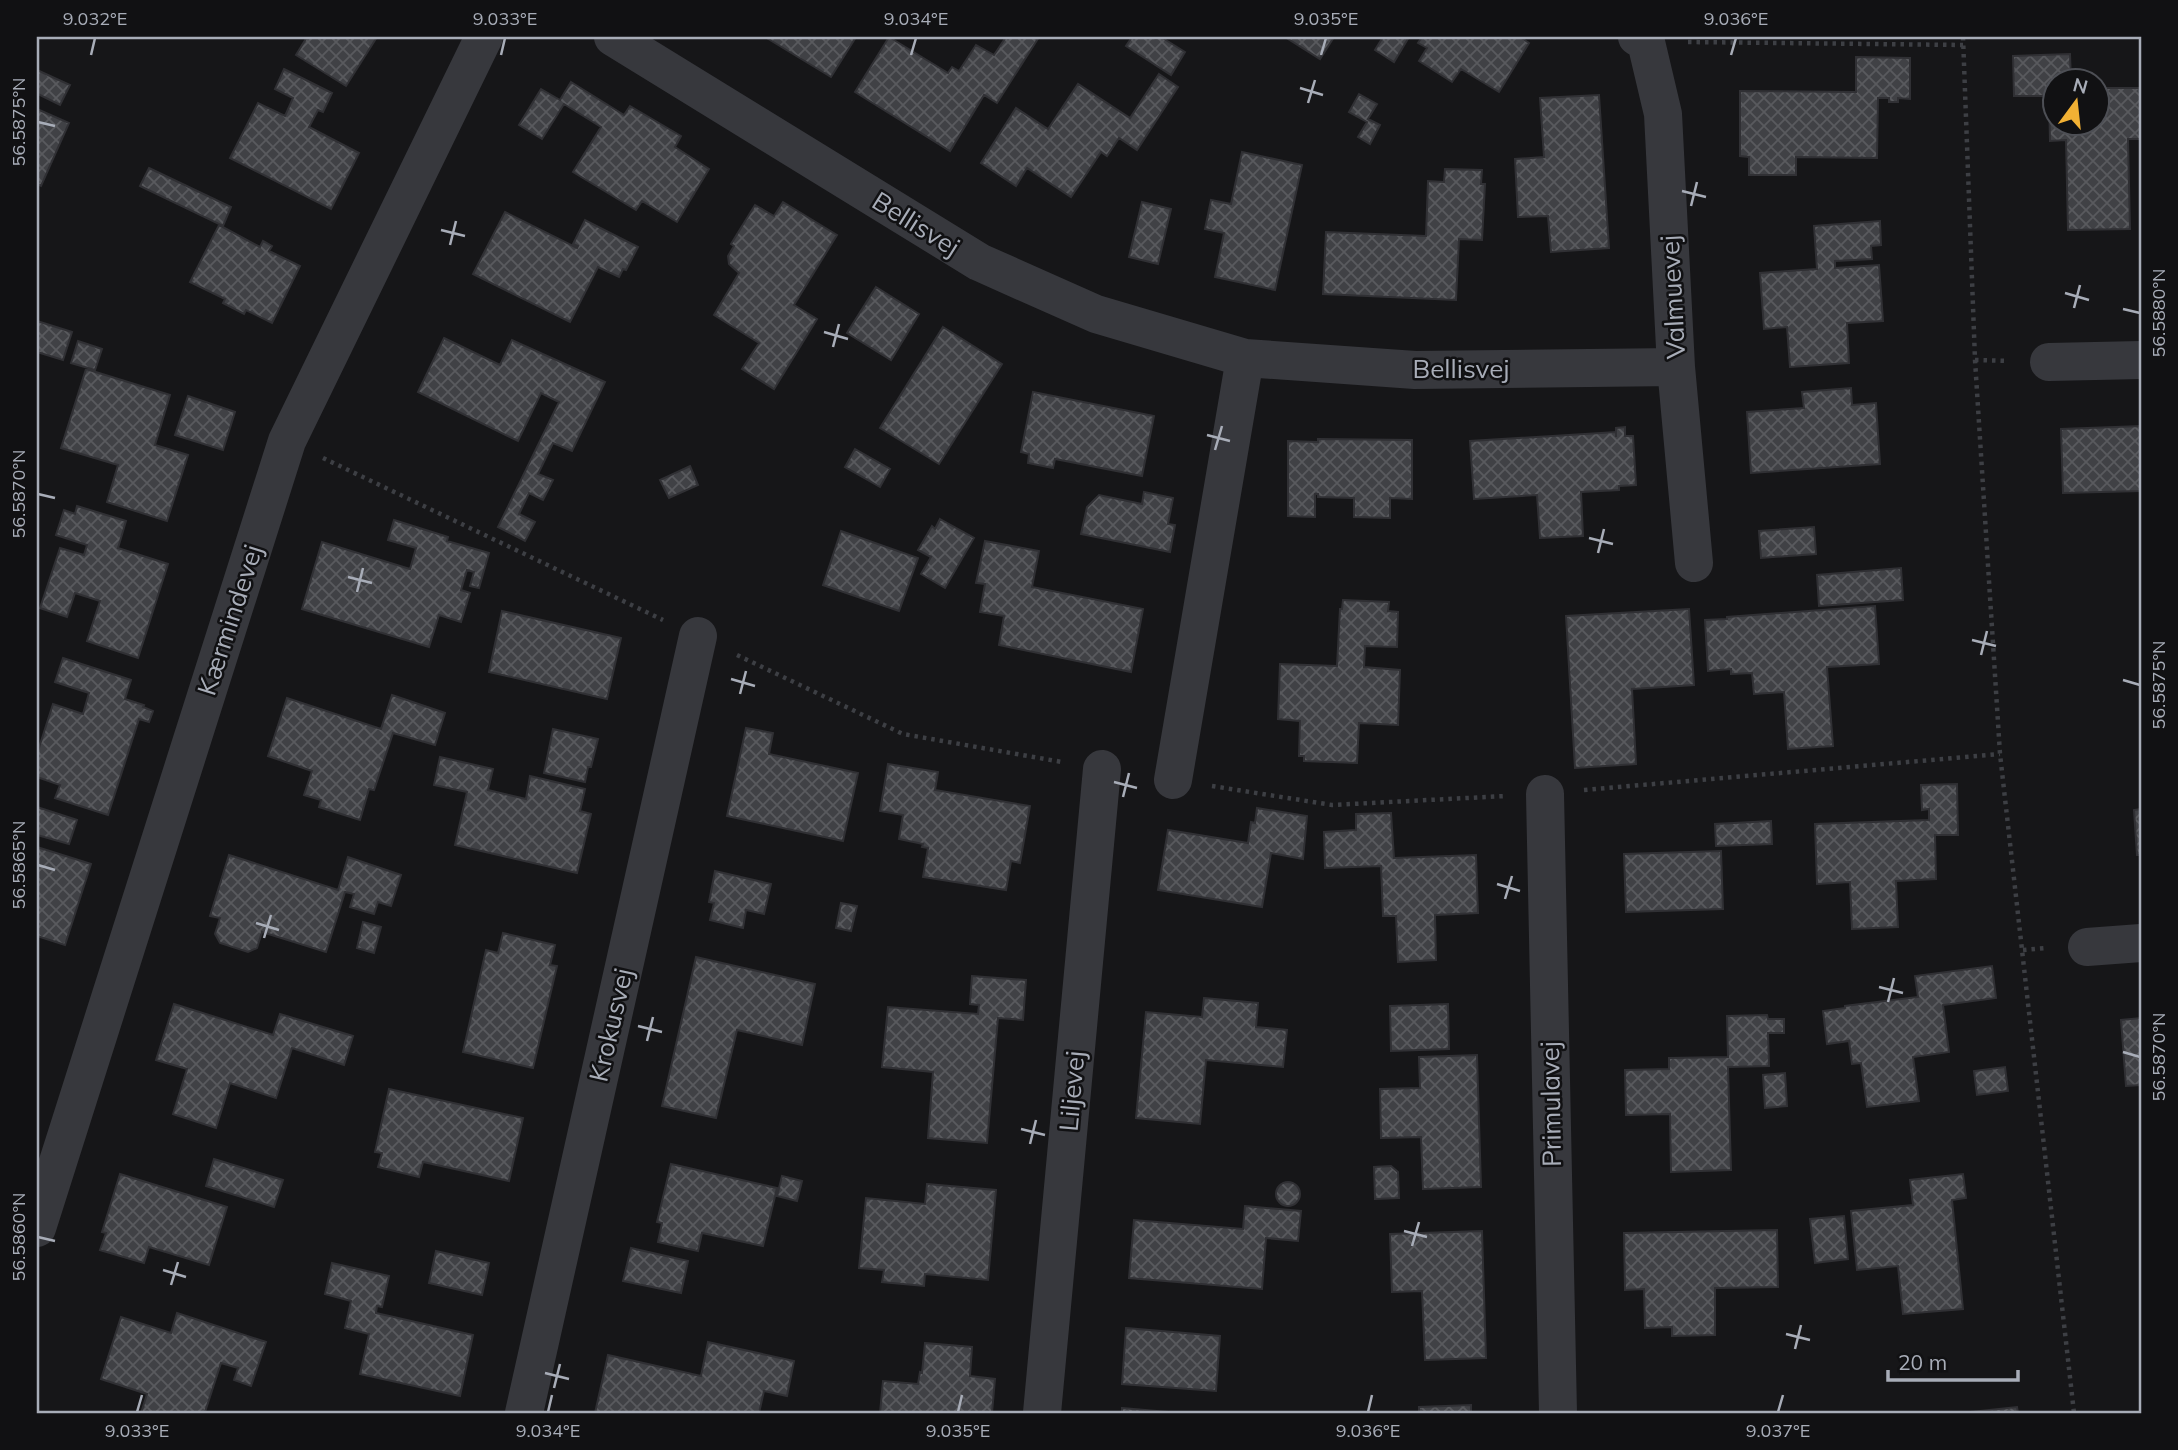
<svg xmlns="http://www.w3.org/2000/svg" width="2178" height="1450" font-family="Mulish,sans-serif">
<style>
.building{fill:url(#building-cross-hatch);stroke:#303034;stroke-width:2}
.lines{fill:none;stroke-linecap:round;stroke-linejoin:round}
.path{stroke:#3d3f44;stroke-width:4.5;stroke-dasharray:3.5 5;stroke-linecap:butt}
.minor{stroke:#37383d;stroke-width:38}
.ticks{fill:none;stroke:#a8adb8;stroke-width:2.5}
.labels{text-anchor:middle;stroke-width:5;stroke-linejoin:round;paint-order:stroke}
.street-label{font-size:26px;fill:#a8adb8;stroke:#111113}
.neatline{fill:none;stroke:#a8adb8;stroke-width:2.5}
.ticks-label{font-size:18px;text-anchor:middle;fill:#a8adb8}
</style>
<defs>
<pattern id="building-cross-hatch" width="8" height="8" patternUnits="userSpaceOnUse" patternTransform="scale(1.75)"><rect width="8" height="8" fill="#404145"/><path d="M0 0l8 8M0 8l8-8" fill="none" stroke="#595a5e"/></pattern>
</defs>
<rect width="100%" height="100%" fill="#161618"/>
<path class="building" d="M307,37H377L346,86L296,55Z
M765,37H856L831,77Z
M889,37L948,73L952,67L959,71L976,45L994,55L1006,37H1039L997,103L984,95L950,151L855,92Z
M1132,37H1152L1156,39L1161,37L1185,52L1171,75L1126,46Z
M1285,37H1334L1320,59Z
M1383,37H1409L1394,62L1375,50Z
M1422,37H1520L1529,43L1499,92L1461,69L1452,82L1419,61L1427,48L1418,43Z
M2070,54L2071,80H2056V122H2098V88H2141V139H2128L2130,229L2068,230L2066,140L2050,141L2049,96H2014L2013,56Z
M1856,57L1910,58V99L1898,98V102H1889V98H1878L1877,158L1796,157V175H1749V157L1740,156V91L1856,92Z
M284,69L332,93L323,112L318,110L309,127L359,153L331,209L230,158L258,103L285,116L293,98L275,89Z
M37,70L70,85L60,105L38,94L37,97Z
M1159,74L1178,87L1137,150L1119,138L1107,156L1101,152L1071,197L1027,168L1016,186L981,163L1016,108L1048,129L1078,84L1130,118Z
M571,82L624,115L630,106L681,136L675,147L709,169L677,222L642,201L636,210L573,172L601,127L564,104L542,139L519,125L541,89L560,100Z
M1359,94L1377,104L1368,119L1380,125L1370,144L1358,137L1367,122L1349,112Z
M1599,95L1609,248L1551,252L1548,216L1518,217L1515,159L1544,157L1540,98Z
M37,109L69,123L41,186L37,184Z
M1242,152L1302,165L1275,290L1215,277L1224,233L1205,229L1211,200L1231,204Z
M149,168L231,207L223,226L140,186Z
M1445,169L1482,170L1481,184H1485L1482,240L1459,239L1456,300L1323,294L1326,232L1426,236L1428,181L1444,182Z
M783,202L837,235L794,305L817,319L774,389L742,369L759,343L714,315L739,273L729,264L728,256L734,246L731,244L755,205L774,216Z
M1142,202L1171,209L1158,264L1129,257Z
M505,212L577,248L578,246L573,244L585,220L638,247L626,270L623,269L619,277L598,267L570,322L473,274Z
M1880,221L1881,245L1871,246L1872,259L1835,261V268L1879,265L1883,321L1847,323L1849,363L1790,367L1787,327L1764,329L1760,273L1817,269L1814,226Z
M219,225L260,247L263,241L272,246L269,251L300,266L272,323L246,310L244,314L223,303L225,299L190,282Z
M876,287L919,314L891,360L847,333Z
M37,321L72,332L63,360L37,352Z
M943,327L1002,364L939,464L880,428Z
M444,338L500,365L512,340L605,382L572,451L553,443L538,474L553,480L543,500L529,493L519,514L535,522L525,541L498,527L559,402L541,393L518,441L418,392Z
M78,341L102,349L95,370L71,363Z
M86,369L170,395L155,445L188,455L167,521L107,502L118,465L61,448Z
M1851,388L1852,405L1876,403L1880,464L1751,473L1747,412L1804,408L1802,392Z
M1033,392L1154,416L1142,476L1055,459L1053,468L1028,463L1029,454L1021,452Z
M188,396L235,412L223,450L175,435Z
M2141,426V491L2063,493L2061,429Z
M1625,427V436H1633L1636,485L1619,486V490L1581,492L1583,536L1540,538L1537,495L1474,499L1470,441L1616,432V437V428Z
M1318,439L1412,440V499L1390,498V518L1354,517V498L1318,497V494H1315V517L1288,516V441L1318,442Z
M855,449L890,469L880,487L845,467Z
M690,466L698,485L669,498L660,480Z
M1144,492L1173,498L1168,524L1175,525L1170,552L1081,534L1087,507L1099,495L1142,504Z
M77,506L126,521L118,548L168,564L138,658L87,641L100,601L75,593L67,617L40,608L60,548L84,555L87,545L56,535L64,510L75,514Z
M940,519L974,538L945,588L921,574L931,557L918,550L932,526L935,529Z
M394,520L448,537L447,541L489,553L479,588L470,586L474,572L467,570L461,590L470,593L461,622L439,615L429,647L302,609L322,542L410,569L416,548L388,540Z
M1814,527L1816,554L1761,558L1759,531Z
M841,531L918,558L899,611L823,585Z
M985,541L1039,551L1032,587L1143,609L1131,672L999,645L1004,616L980,612L985,584L976,583Z
M1901,568L1903,600L1819,606L1817,575Z
M1343,600L1389,602L1388,611L1398,612L1397,647L1365,646L1364,667L1400,670L1398,725L1359,723L1357,763L1304,761V756H1299L1300,721L1278,719L1280,664L1337,666L1340,609H1342Z
M1875,606L1879,664L1827,667L1833,746L1788,749L1784,692L1754,694L1752,673L1731,674V669L1708,671L1705,620L1727,619V617Z
M1689,609L1694,685L1632,689L1636,764L1575,768L1566,616Z
M502,611L621,638L607,699L489,672Z
M63,658L131,680L125,699L144,705L143,707L153,711L149,722L139,719L108,815L55,798L60,785L37,777V754L53,704L83,714L89,693L55,682Z
M392,695L445,713L435,745L393,733L374,790L369,789L360,820L319,807L321,800L304,795L312,771L268,756L287,698L381,729Z
M746,728L773,733L769,754L858,773L843,841L727,816Z
M553,729L598,739L591,767H588L585,782L544,773Z
M440,757L493,769L488,790L526,799L530,776L585,789L580,811L591,814L577,873L455,845L467,792L434,785Z
M888,764L938,772L935,790L1030,806L1020,863L1011,861L1006,890L923,877L928,848L922,847L923,844L899,839L903,815L880,811Z
M1957,784L1958,835H1935L1936,879L1896,881L1898,927L1852,929L1850,882L1817,884L1815,824L1929,820V809L1922,810L1921,785Z
M37,807L77,820L69,844L37,835Z
M1257,808L1307,816L1303,859L1271,853L1262,907L1158,890L1168,830L1248,843L1251,822L1255,823Z
M2141,809V855H2137L2134,810Z
M1391,813L1394,858L1476,855L1478,913L1435,915L1436,960L1398,962L1396,916H1383L1381,866L1325,868L1324,832L1356,830V814Z
M1771,821L1772,844L1716,846L1715,824Z
M37,847L91,864L65,945L37,936Z
M1721,851L1723,909L1626,912L1624,854Z
M229,855L338,890L348,857L401,875L391,906L378,902L374,914L350,907L354,894L345,892L326,952L262,932L257,948L248,952L220,943L215,934L220,918L210,916Z
M715,871L771,884L764,914L746,910L743,928L710,920L714,903L709,902Z
M841,903L857,906L851,931L836,928Z
M363,922L381,927L374,953L357,948Z
M503,933L555,945L550,965L557,966L533,1068L463,1052L486,950L498,953Z
M696,957L815,984L802,1045L737,1030L716,1118L662,1106Z
M1992,966L1996,998L1943,1005L1949,1052L1913,1057L1919,1101L1867,1107L1861,1063L1852,1064L1849,1041L1827,1044L1823,1011L1845,1008V1006L1918,997L1915,976Z
M972,976L1026,980L1023,1020L998,1018L987,1143L928,1138L933,1072L882,1067L888,1007L978,1014L979,1005L970,1004Z
M1204,998L1258,1003L1256,1027L1287,1030L1283,1067L1206,1060L1200,1124L1136,1118L1146,1012L1202,1017Z
M174,1004L273,1035L280,1014L353,1036L344,1065L292,1048L276,1098L230,1083L216,1128L173,1114L187,1069L156,1060Z
M1448,1004L1449,1049L1391,1051L1390,1006Z
M1767,1015L1768,1019H1784V1033H1768L1769,1066L1728,1067L1731,1170L1671,1172L1670,1114L1626,1115L1625,1070L1669,1069V1058L1728,1057L1727,1016Z
M2141,1018V1085L2126,1086L2121,1020Z
M1477,1055L1481,1187L1423,1189L1421,1137L1381,1138L1380,1089L1420,1088L1419,1057Z
M2005,1067L2008,1091L1977,1095L1974,1071Z
M1785,1073L1787,1106L1765,1108L1763,1075Z
M389,1089L523,1118L509,1181L423,1162L419,1177L378,1167L382,1153L375,1152Z
M214,1159L283,1180L274,1207L206,1186Z
M671,1164L777,1188L763,1246L702,1233L698,1251L658,1242L662,1223L657,1222Z
M1391,1166L1398,1172L1399,1198L1375,1199L1374,1167Z
M120,1174L227,1207L209,1265L149,1247L144,1263L100,1250L106,1233L102,1232Z
M1963,1174L1966,1198L1952,1200L1963,1309L1903,1314L1898,1266L1857,1270L1851,1211L1913,1205L1910,1180Z
M782,1176L802,1181L797,1201L777,1196Z
M1276 1194a12 12 0 1 1 24 0a12 12 0 1 1-24 0Z
M927,1184L996,1190L988,1280L925,1274L924,1286L882,1282L884,1270L859,1268L866,1198L925,1204Z
M1245,1206L1301,1211L1298,1241L1266,1238L1262,1289L1129,1278L1134,1220L1243,1229Z
M1844,1216L1848,1259L1815,1263L1810,1219Z
M1777,1230L1778,1287L1715,1288V1335L1672,1336V1327L1645,1328L1644,1289L1625,1290L1624,1233Z
M1482,1231L1486,1358L1425,1360L1422,1291L1392,1292L1390,1234Z
M631,1248L688,1261L681,1293L623,1281Z
M436,1251L489,1263L482,1295L429,1283Z
M332,1263L389,1276L382,1307L377,1306L376,1313L473,1335L460,1396L360,1374L369,1334L345,1328L351,1301L325,1294Z
M177,1313L266,1342L251,1386L234,1380L238,1368L221,1363L205,1412L141,1413L147,1394L101,1379L121,1317L171,1333Z
M1126,1328L1220,1336L1216,1391L1122,1384Z
M708,1342L794,1361L787,1396L764,1391L759,1413H595L608,1355L701,1376Z
M925,1343L972,1347L970,1376L995,1379L992,1413H880L883,1381L918,1384L920,1372L922,1373Z
M1471,1405V1413H1419V1407Z
M2017,1407L2018,1413H1961Z
M1122,1408L1180,1413H1122Z"/>
<g class="lines">
<path class="path" d="M1963,37L1975,360L2000,754L2074,1413
M1688,42L1963,45
M1975,360L2009,361
M323,458L663,620
M737,655L903,734L1062,762
M1212,786L1332,805L1506,796
M1584,790L2000,754
M2023,950L2046,948"/>
<path class="minor" d="M613,37L979,262L1096,314L1245,358L1415,370L1676,367
M1637,37L1646,42L1663,114L1676,367L1694,563
M2049,362L2141,360
M1173,780L1245,358
M1545,794L1558,1413
M2087,947L2141,943
M37,1228L287,441L484,37
M524,1413L698,636
M1042,1413L1102,769"/>
</g>
<path class="ticks" d="M91,55L95,38M501,55L505,38M911,55L916,38M1321,55L1326,38M1731,55L1736,38M1300,88L1323,95M1308,103L1315,80M38,122L55,126M1682,191L1706,197M1691,206L1697,182M441,230L465,236M450,245L456,221M2065,293L2089,300M2074,308L2080,285M2123,309L2140,313M824,332L848,339M833,347L839,324M1207,435L1230,441M1215,450L1222,426M38,494L55,498M1589,538L1613,544M1598,553L1604,529M348,577L372,583M357,592L363,568M1972,640L1996,646M1981,655L1987,631M731,679L755,686M2123,680L2140,685M740,694L746,671M1114,782L1137,788M1123,797L1129,773M38,865L55,870M1497,884L1520,891M1505,899L1512,876M256,923L279,930M264,938L271,915M1879,987L1903,993M1888,1002L1894,978M638,1026L662,1032M647,1041L653,1017M2123,1052L2140,1057M1021,1129L1045,1135M1030,1144L1036,1120M1404,1231L1427,1237M38,1237L55,1241M1412,1246L1419,1222M163,1270L186,1277M171,1285L178,1262M1786,1334L1810,1340M1795,1349L1801,1325M545,1373L569,1379M554,1388L560,1364M137,1412L142,1395M548,1412L552,1395M958,1412L962,1395M1368,1412L1372,1395M1778,1412L1783,1395"/>
<g class="labels">
<g class="street-label">
<text transform="translate(916 224) rotate(32)" y="9">Bellisvej</text>
<text transform="translate(1673 297) rotate(-93)" y="9">Valmuevej</text>
<text x="1461" y="378">Bellisvej</text>
<text transform="translate(230 620) rotate(-72)" y="9">Kærmindevej</text>
<text transform="translate(611 1025) rotate(-77)" y="9">Krokusvej</text>
<text transform="translate(1072 1091) rotate(-85)" y="9">Liljevej</text>
<text transform="translate(1551 1104) rotate(-91)" y="9">Primulavej</text>
</g>
</g>
<rect width="2178" height="1450" fill="none" stroke="#111113" stroke-width="77"/>
<g transform="translate(2076 102) rotate(15)"><circle r="33" fill="#111113" stroke="#4d4f55" stroke-width="2"/>
<path d="M0-5L12 26L0 18L-12 26Z" fill="#f2b134"/>
<text y="-10" font-size="19" font-weight="bold" text-anchor="middle" fill="#a8adb8">N</text>
</g>
<path d="M1888 1370v10h130v-10" fill="none" stroke="#a8adb8" stroke-width="3.5"/>
<text x="1898" y="1370" font-size="21" fill="#a8adb8" stroke="#111113" stroke-width="5" paint-order="stroke">20 m</text>
<rect x="38" y="38" width="2102" height="1374" class="neatline"/>
<g class="ticks-label">
<text x="95" y="25">9.032°E</text>
<text x="505" y="25">9.033°E</text>
<text x="916" y="25">9.034°E</text>
<text x="1326" y="25">9.035°E</text>
<text x="1736" y="25">9.036°E</text>
<text transform="translate(19 122) rotate(-90)" y="6">56.5875°N</text>
<text transform="translate(2159 313) rotate(-90)" y="6">56.5880°N</text>
<text transform="translate(19 494) rotate(-90)" y="6">56.5870°N</text>
<text transform="translate(2159 685) rotate(-90)" y="6">56.5875°N</text>
<text transform="translate(19 865) rotate(-90)" y="6">56.5865°N</text>
<text transform="translate(2159 1057) rotate(-90)" y="6">56.5870°N</text>
<text transform="translate(19 1237) rotate(-90)" y="6">56.5860°N</text>
<text x="137" y="1437">9.033°E</text>
<text x="548" y="1437">9.034°E</text>
<text x="958" y="1437">9.035°E</text>
<text x="1368" y="1437">9.036°E</text>
<text x="1778" y="1437">9.037°E</text>
</g>
</svg>
